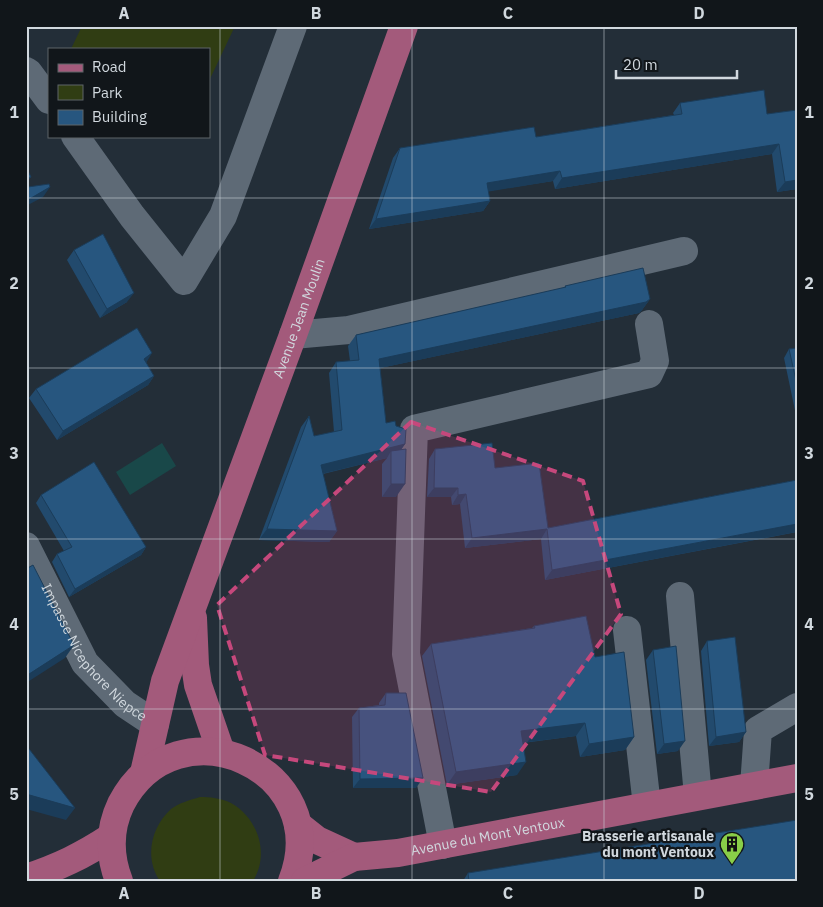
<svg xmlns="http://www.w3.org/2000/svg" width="823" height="907" font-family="'IBM Plex Sans',sans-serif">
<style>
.green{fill:#303d13}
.water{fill:#194849}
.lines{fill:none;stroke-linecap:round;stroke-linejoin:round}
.minor{stroke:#5e6a76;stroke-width:28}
.major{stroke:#a35a7b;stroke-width:28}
.wall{fill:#224a6d}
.shaded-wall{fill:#1b3c59}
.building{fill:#27567f;stroke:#1b3c59}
.marked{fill:#c6487c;fill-opacity:0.2;stroke:#c6487c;stroke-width:4;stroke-dasharray:10 6;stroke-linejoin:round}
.grid{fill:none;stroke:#d1d8de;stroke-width:1;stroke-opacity:0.55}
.labels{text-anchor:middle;stroke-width:4.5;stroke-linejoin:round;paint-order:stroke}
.street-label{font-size:14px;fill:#d1d8de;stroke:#11161a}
.poi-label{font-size:14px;font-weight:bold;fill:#d1d8de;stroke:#11161a;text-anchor:end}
.neatline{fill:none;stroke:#d1d8de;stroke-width:2}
.grid-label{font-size:16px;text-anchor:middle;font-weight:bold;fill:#d1d8de}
</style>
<rect width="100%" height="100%" fill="#232e38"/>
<path class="green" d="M82,26H235L209,81V49H71Z
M200,797C210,797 221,798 231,803C258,818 270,854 253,881H160C144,858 151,827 171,809C179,803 190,800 200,797Z"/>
<path class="water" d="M162,443L176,466L130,495L116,472Z"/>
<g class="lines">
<g class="minor">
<path d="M26,71L29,73L49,100"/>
<path d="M75,136L132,216L184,281L223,216L293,26"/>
<path d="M293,335L349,330L684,251"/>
<path id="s1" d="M26,546L85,663L125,704L155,724"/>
<path d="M680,596L698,796"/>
<path d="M627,630L647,806"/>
<path d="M754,786L758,730L797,707"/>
<path d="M443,845L406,654L414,429L649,374L655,361L649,324"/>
</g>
<g class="major">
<path d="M193,618L195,665L198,685L221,752"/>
<path id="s2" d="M144,773L165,681L293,335L404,26"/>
<path d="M298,825L317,840L354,857"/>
<path d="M26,878C59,867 82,856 111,837"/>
<path d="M119,881C109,855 109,829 121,804C177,697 336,769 292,881"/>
<path id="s3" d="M305,881L354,857L398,853L797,778"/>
</g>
</g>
<path class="wall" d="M680,103L767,114L797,110V189L777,192L772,154L555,189L553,181L488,191L490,201L483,211L369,229L393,158L400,148L536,137L674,115L673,113Z
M74,250L127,302L100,318L67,260Z
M565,286L650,299L642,310L639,313L380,368L386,423L396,426L405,444L401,450L396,497H382V464L387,458L323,474L337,531L329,542L259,540L301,427L309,416L314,436L334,432L329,373L336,362L350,361L348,346L356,335L564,288Z
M797,348V420L784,358L789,349Z
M146,362L154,376L148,385L57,440L29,398L36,389Z
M435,449L495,468L548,528L797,480V532L545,580L541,539L465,548L460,504L452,505L451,497H427L429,459Z
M41,495L146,547L141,555L69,597L52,562L57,554L64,551L36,503Z
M534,626L595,657L634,737L625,750L580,757L576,736L523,743L517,775L447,785L422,656L431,644L532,628Z
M707,641L746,732L739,742L709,746L701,651Z
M653,650L678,751L657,754L646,660Z
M386,693L416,788H353L352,717L359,708L379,705V703Z
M468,873L797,881H463Z"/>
<path class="shaded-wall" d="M779,144L772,154L555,189L562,178Z
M560,171L553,181L480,193L487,183Z
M31,177L26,184V180Z
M797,180V189L777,192L785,182Z
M50,187L43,197L26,206V201Z
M490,201L483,211L369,229L376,219Z
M134,293L127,302L100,318L107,309Z
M650,299L642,310L639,313L371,370L379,359Z
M152,353L146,363L144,359Z
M154,376L148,385L57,440L63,431Z
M405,444L397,455L391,451L387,458L313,476L321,465Z
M391,484H405L396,497H382Z
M434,488H458L451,497H427Z
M466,494L460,504L452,505L458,495Z
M797,524L796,532L545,580L552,570Z
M267,529L337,531L329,542L259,540Z
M547,529L541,539L465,548L472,538Z
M146,547L141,555L69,597L75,589Z
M74,645L65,658L26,683V676Z
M585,723L576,736L512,744L521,731Z
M746,732L739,742L709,746L716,737Z
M634,737L625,750L580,757L589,744Z
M685,741L678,751L657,754L664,744Z
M526,762L517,775L447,785L456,772Z
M423,778L416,788H353L360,779Z
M26,794L75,808L66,820L26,809Z"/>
<path class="building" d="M764,90L767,114L797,110V180L785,182L779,144L562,178L560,171L487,183L490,201L376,219L400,148L534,127L536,137L682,114L680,103Z
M26,167L31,177L26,180Z
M49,184L50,187L26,201V185L28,187Z
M103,234L134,293L107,309L74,250Z
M643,268L650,299L646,302L379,359L386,423L395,421L396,426L406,429L405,444L321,465L337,531L267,529L309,416L314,436L342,430L336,362L359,360L356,335L566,287L565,286Z
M137,328L152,353L144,359L154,376L63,431L36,389Z
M797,348V385L789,349Z
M492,443L495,468L539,463L548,528L797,480V524L552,570L547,529L472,538L466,494L458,495V488H434L435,449Z
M406,449L405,484H391V451Z
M94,462L146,547L75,589L57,554L72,547L41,495Z
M33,565L74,645L26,676V569Z
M586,616L595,657L624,652L634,737L589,744L585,723L521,731L526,762L456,772L431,644L535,628L534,626Z
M735,637L746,732L716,737L707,641Z
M676,646L685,741L664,744L653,650Z
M386,693H406L423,778L360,779L359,708L385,705Z
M26,745L75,808L26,794Z
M797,820V881H469L468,873Z"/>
<path class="marked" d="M411,422L583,481L621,614L491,792L265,755L217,605Z"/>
<path class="grid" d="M220,26V881M412,26V881M604,26V881M26,198H797M26,368H797M26,539H797M26,709H797"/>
<defs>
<g id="building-pin" transform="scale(1.25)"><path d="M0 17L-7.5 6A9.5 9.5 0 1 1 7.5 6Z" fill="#89ce48" stroke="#11161a"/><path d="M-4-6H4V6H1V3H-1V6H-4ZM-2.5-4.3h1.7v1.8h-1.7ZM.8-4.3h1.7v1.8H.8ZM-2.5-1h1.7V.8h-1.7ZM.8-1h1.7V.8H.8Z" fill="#111"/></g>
</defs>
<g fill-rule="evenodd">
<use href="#building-pin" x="732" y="844"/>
</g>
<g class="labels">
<g class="street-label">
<text dy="5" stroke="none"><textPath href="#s2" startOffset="481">Avenue Jean Moulin</textPath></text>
<text dy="5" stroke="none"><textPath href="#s1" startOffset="128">Impasse Nicephore Niepce</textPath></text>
<text dy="5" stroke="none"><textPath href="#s3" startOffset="190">Avenue du Mont Ventoux</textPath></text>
</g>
<g class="poi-label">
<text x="714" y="841">Brasserie artisanale<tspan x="714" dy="16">du mont Ventoux</tspan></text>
</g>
</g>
<rect width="823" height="907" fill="none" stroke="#11161a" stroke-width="55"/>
<rect x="48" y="48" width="162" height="90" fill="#11161a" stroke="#5e6468"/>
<rect x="58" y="64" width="25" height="8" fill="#a35a7b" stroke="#5e6468"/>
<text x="92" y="72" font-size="15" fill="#d1d8de">Road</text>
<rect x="58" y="85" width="25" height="15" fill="#303d13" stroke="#5e6468"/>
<text x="92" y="98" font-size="15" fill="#d1d8de">Park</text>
<rect x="58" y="110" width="25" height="15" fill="#27567f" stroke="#5e6468"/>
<text x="92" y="122" font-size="15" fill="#d1d8de">Building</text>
<path d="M616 70v8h121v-8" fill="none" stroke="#d1d8de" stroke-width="2.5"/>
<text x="623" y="70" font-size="15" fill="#d1d8de" stroke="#11161a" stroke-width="4" paint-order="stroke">20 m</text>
<rect x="28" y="28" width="768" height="852" class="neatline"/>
<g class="grid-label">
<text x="124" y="19">A</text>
<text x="316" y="19">B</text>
<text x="508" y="19">C</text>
<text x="699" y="19">D</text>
<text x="14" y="118">1</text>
<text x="809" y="118">1</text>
<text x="14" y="289">2</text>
<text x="809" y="289">2</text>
<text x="14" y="459">3</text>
<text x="809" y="459">3</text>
<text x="14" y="630">4</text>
<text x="809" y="630">4</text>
<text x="14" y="800">5</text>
<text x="809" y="800">5</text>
<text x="124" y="899">A</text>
<text x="316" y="899">B</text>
<text x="508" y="899">C</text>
<text x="699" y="899">D</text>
</g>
</svg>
